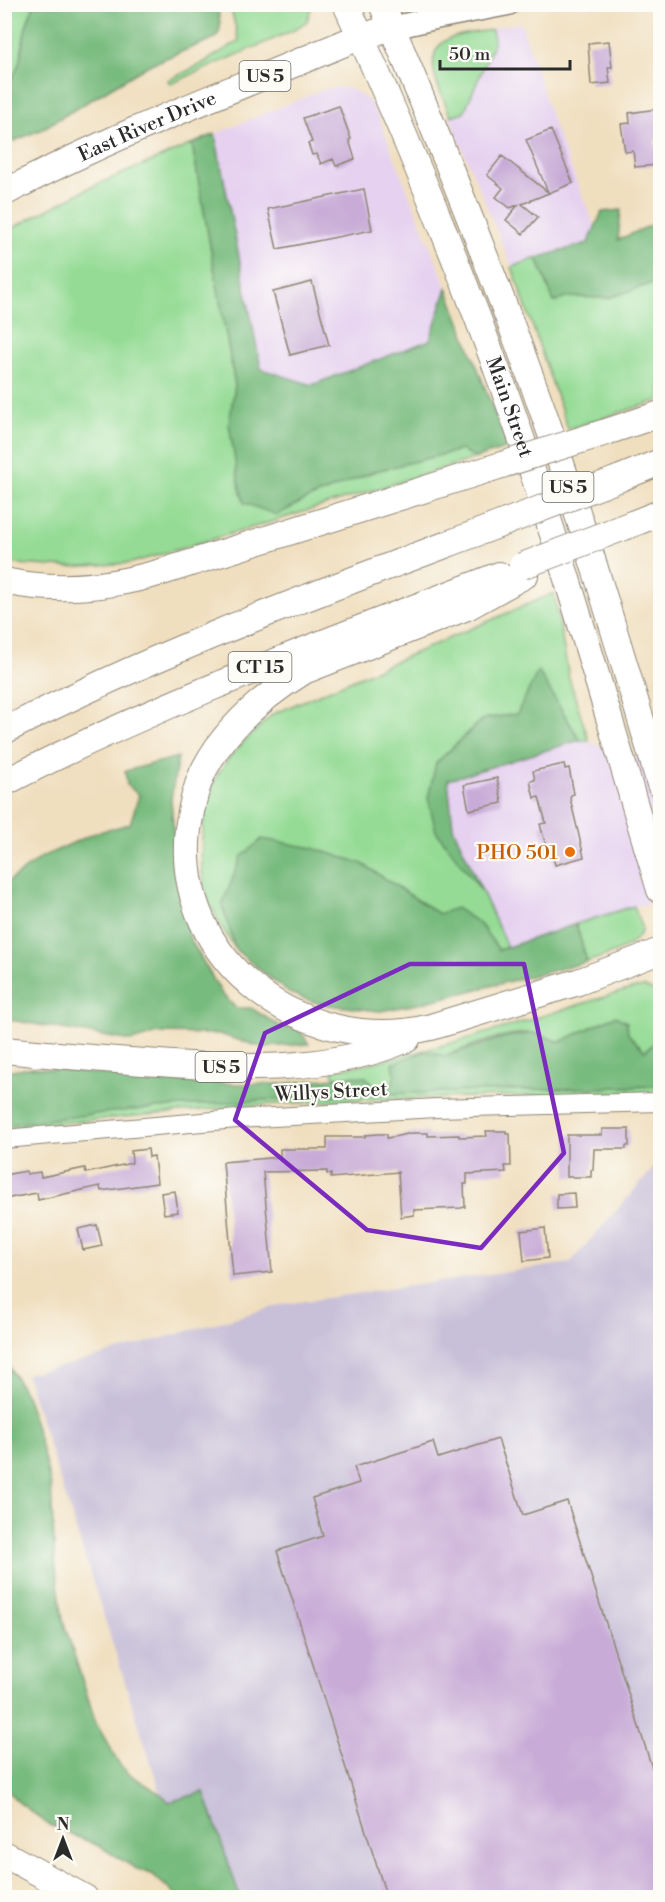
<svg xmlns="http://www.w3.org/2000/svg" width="665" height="1902" font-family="'Libre Bodoni',serif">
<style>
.built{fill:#e6d2f0}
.industrial{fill:#c8bfd8}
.green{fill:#95db95;stroke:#608360;stroke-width:1.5}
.forest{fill:#78bb7e;stroke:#527354;stroke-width:1.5}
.building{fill:#c8acd7}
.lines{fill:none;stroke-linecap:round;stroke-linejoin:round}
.minor-casing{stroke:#8e8575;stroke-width:20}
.major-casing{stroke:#8e8575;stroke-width:25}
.highway-casing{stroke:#8e8575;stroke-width:28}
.minor{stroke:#fff;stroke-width:18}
.major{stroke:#fff;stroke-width:22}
.highway{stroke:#fff;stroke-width:26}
.highway-bridge-casing{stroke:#8e8575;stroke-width:28;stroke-linecap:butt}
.highway-bridge{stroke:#fff;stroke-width:26}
.marked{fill:none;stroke:#7b2cbf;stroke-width:4.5;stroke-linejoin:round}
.food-dot{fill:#e8710a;stroke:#fdfcf7;stroke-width:2}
.labels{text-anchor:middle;stroke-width:4.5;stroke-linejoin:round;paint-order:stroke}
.shield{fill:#fdfcf7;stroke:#6a6a68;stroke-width:1.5}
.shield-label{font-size:18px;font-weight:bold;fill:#2b2b2b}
.street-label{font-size:20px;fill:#2b2b2b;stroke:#fdfcf7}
.food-label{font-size:20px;fill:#c56008;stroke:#fdfcf7;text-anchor:end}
</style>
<rect width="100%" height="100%" fill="#fdfcf7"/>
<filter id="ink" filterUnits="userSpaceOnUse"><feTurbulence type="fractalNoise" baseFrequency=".0167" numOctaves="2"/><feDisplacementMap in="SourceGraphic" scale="12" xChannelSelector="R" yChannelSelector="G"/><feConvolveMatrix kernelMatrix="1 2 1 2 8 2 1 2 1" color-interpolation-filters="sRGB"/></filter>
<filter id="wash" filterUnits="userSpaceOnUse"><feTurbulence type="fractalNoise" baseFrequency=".008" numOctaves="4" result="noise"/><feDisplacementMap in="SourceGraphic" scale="24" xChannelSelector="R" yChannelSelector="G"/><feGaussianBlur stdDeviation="1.35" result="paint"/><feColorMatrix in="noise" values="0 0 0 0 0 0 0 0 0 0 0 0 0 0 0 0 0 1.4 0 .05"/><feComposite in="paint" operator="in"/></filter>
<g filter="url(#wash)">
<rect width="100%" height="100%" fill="#f0dfbf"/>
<path class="built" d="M521,23L554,126L595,227L588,243L512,267L449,116L464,111L492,48L494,40L492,28Z
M341,87L355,91L370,102L377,114L447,288L430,340L312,385L260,369L215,134L322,90Z
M580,740L660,763V901L620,910L507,947L453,827L448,779Z"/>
<path class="industrial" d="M660,1161V1897H240L204,1792L169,1802L161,1794L26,1374L64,1366L284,1304L570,1263Z"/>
<path class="green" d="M5,5H34C32,12 28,19 26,27C20,52 23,68 5,88Z
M230,5H312L307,21L292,31L170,84L168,80L198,66L239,41Z
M492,30L494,40L492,48L464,112L451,116C440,93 416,48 454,37C466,33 479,32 492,30Z
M192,144L235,385L229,424L277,515L305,500L375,471L461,450L476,458L271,522L131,563L68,567L16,564L5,560V232L89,188Z
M537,258L554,302L568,297L608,298L660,281V400L568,429L512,267Z
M554,593L569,678L589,741L580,740L538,672L517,714L483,719L436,763V831L482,891L507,947L499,950L479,923L439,914L361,863L223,905L236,950C227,935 216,919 209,902C196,869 201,812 215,780C226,756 254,732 273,714Z
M634,906L642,930C633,950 605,955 587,962L576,924Z
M644,987L660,994V1038L645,1051L628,1034L615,1016L560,1042C551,1039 542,1034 533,1033C502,1030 426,1063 395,1076L390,1088H376L352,1076L334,1077L333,1070C434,1053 533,1018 631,989Z
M660,1086V1092L358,1100L257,1105L5,1128L4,1125L120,1111L313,1096Z"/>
<path class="forest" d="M34,5H218C217,16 225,29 215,38L149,65L42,129L5,145V88C23,68 20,52 26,27C28,19 32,12 34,5Z
M215,134L261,369L312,385L430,340L447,288L508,448L476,458L461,450L375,471L305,500L277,515L244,503L239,485L229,424L235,385L192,144Z
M621,210L618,240L660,221V281L608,298L568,297L554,302L537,258L588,243L602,212Z
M538,671L580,740L448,780L453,827L482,891L436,831L428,798L436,763L483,719L517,714Z
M178,757L171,799L178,887L190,939L222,994L236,1008H251L278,1025L299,1030L309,1044L261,1047L219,1034L158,1033L132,1041L5,1019V884L42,857L95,833L130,824L139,795L127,785L125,771Z
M262,839L313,848L361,863L439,914L456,908L479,923L499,950L576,924L587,962L418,1004L380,1011L320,1004L289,993L236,950L222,905L241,857Z
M615,1016L627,1022L628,1034L645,1051L660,1038V1086L313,1096L120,1111L5,1125V1071L33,1067L156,1080L238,1084H281L352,1076L366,1077L376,1088H390L395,1076L393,1063L426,1051L445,1056L505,1037L533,1033L560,1042Z
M4,1358L27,1397L43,1453L51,1486L55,1561L63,1620L96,1723L120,1765L129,1774L161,1794L169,1802L204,1792L240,1897L177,1896L153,1875L135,1868L99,1846L48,1824L17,1801L5,1788Z"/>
<g id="blocks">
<path class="building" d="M609,41L612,67H608L610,83L591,85L588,43Z
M339,106L351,139L349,140L355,159L336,166L333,159L321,164L317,154L312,155L308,143L312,142L303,118Z
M657,109L660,132V139L655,140L658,165L635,167L633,151L625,152L621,124L630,123L629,113Z
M551,130L573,183L522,204L538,217L523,234L506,220L518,205L510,208L496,197L503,188L487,175L502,156L548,192L526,140Z
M364,189L372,230L277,249L268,209Z
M312,282L329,345L290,355L273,292Z
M564,764L565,769L569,768L574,794L571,795L570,798L584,857L555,865L550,845L546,846L540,824L546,823L539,797L534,798L530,781L535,780L533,771Z
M497,778L502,803L469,810L464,785Z
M602,1129H629V1146H626V1149H594L593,1170H591V1177H567V1135H602Z
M486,1131H506V1134H510L511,1166H505L506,1172L467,1174V1184H464L465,1207L461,1208L414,1210V1215L401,1217L398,1172L331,1178V1174H327V1171L263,1172L272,1272L233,1276L223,1162L280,1157V1149H327V1137H365V1135L378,1134H387V1138L413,1133H428V1136L459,1135V1137L487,1136Z
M148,1149L149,1157L154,1156L157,1183L101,1191L100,1186L38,1200L37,1193L4,1199V1175L26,1171L27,1174L40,1172L41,1177L85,1168L86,1173L132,1163L131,1151Z
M175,1191L178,1212L164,1214L161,1193Z
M574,1193L575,1208L557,1209V1194Z
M97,1225L102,1246L83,1250L78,1229Z
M545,1228L548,1258L524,1261L521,1231Z
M498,1439L523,1515L567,1501L660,1793V1898H387L277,1551L323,1536L312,1498L359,1483L354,1467L433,1442L438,1458Z"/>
</g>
</g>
<g filter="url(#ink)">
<use href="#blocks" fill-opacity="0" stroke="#8e8575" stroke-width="1.5"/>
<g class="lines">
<g class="minor-casing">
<path id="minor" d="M4,1139L237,1119L437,1108L660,1102"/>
</g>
<g class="major-casing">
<path id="major" d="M392,28L435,18L508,4"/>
</g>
<g class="highway-casing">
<g id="highway">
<path id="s1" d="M346,4C404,131 457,259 504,389C563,554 610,723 660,890"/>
<path d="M382,4C442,146 500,289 551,434C591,550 625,667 660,784"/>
<path id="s2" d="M4,193C115,134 232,90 347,42L377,32"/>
<path d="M603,433L660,414"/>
<path d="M618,479L660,462"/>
<path d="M632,524L660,513"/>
<path d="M525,575L467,607L304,671C265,695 227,726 205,768C195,787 191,809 188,829C173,964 307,1058 431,1027L578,982L660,951"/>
<path d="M4,581C59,593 112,587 165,571L489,469"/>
<path d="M4,731C166,647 337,586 506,522"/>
<path d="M4,783C164,700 332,640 499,575"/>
<path d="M4,1050C56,1055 108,1060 159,1063C243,1069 328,1073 407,1039"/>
<path d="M4,1854L85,1898"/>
</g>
</g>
<use href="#minor" class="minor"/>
<use href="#major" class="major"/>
<use href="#highway" class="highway"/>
<g class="highway-bridge-casing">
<path id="highway-bridge" d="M489,469L603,433
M506,522L618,479
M522,566L632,524"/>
</g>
<use href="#highway-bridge" class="highway-bridge"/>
</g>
</g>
<path class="marked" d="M410,964H524L564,1153L481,1248L367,1230L235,1120L265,1033Z"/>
<circle class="food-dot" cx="570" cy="852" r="6"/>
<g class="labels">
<g class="shield">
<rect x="239.5" y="61" width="51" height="30" rx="4.5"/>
<rect x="542.5" y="472" width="51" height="30" rx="4.5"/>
<rect x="228.5" y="652" width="63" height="30" rx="4.5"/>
<rect x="195.5" y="1052" width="51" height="30" rx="4.5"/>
</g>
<g class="shield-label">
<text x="265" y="82">US 5</text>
<text x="568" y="493">US 5</text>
<text x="260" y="673">CT 15</text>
<text x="221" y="1073">US 5</text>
</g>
<g class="street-label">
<text dy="7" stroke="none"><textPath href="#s2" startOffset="158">East River Drive</textPath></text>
<text dy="7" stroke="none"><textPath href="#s1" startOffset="435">Main Street</textPath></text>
<text transform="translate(331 1091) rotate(-3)" y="7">Willys Street</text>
</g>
<g class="food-label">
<text x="558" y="859">PHO 501</text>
</g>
</g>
<rect width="665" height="1902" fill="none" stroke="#fdfcf7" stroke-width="24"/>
<g transform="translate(63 1839)" stroke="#fdfcf7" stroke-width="4.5" paint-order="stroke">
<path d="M0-4.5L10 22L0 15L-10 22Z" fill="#2b2b2b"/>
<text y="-9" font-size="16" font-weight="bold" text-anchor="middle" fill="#2b2b2b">N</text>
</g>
<path d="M440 60v9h130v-9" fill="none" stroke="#2b2b2b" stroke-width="3"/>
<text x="449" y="60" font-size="18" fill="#2b2b2b" stroke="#fdfcf7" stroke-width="4.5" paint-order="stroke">50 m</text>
</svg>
